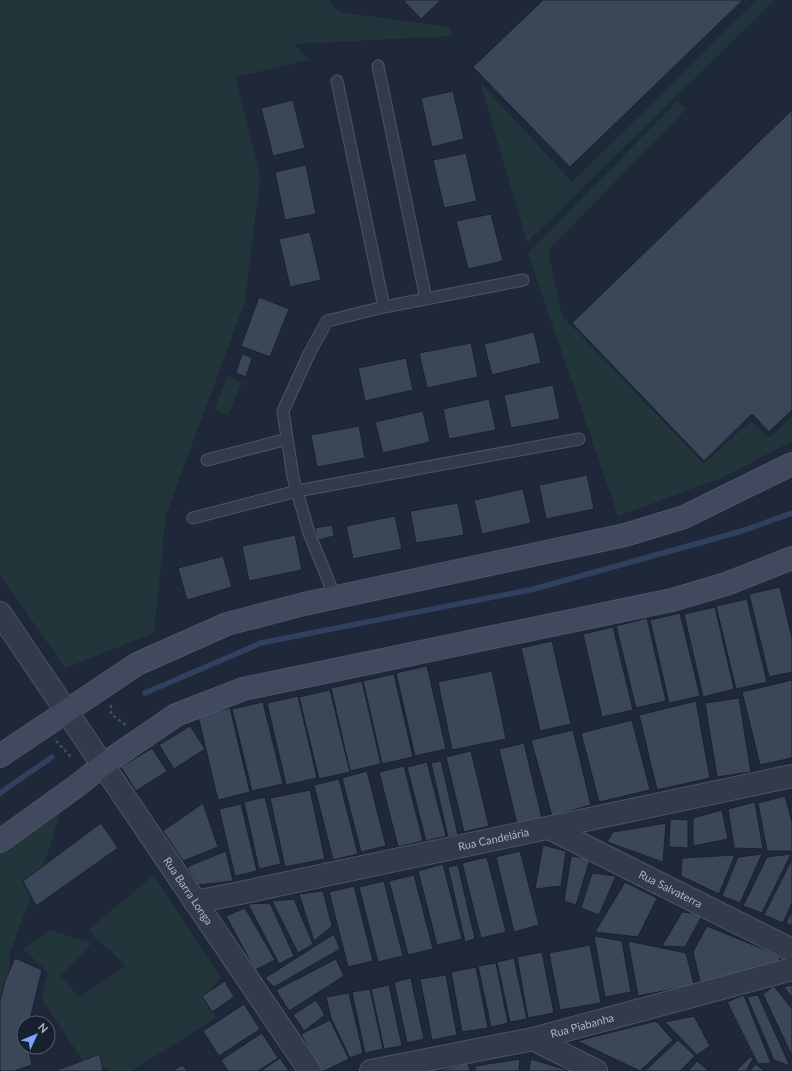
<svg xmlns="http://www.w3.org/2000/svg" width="792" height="1071" font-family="Lato,sans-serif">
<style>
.green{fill:#21353a}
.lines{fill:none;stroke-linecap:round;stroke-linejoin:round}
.stream{stroke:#2f4060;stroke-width:5.5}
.building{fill:#3b4659;stroke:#1a2230}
.service-casing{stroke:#4d5564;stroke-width:13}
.minor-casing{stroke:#4d5564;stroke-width:24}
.tertiary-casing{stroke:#4d5564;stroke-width:24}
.secondary-casing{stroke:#4d5564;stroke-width:24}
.path{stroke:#3b5154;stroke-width:2.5;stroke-dasharray:3 3;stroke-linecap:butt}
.service{stroke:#333a49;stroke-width:11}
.minor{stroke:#333a49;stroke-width:22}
.tertiary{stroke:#333a49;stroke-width:22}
.secondary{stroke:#40495d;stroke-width:22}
.labels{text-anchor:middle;stroke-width:4;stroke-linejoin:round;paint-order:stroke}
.street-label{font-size:11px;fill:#adb5c6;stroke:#18202e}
</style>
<rect width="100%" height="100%" fill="#1f2839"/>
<path class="green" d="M0,0H329L339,12L450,27L453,36L294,44L309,60L236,77L260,178L245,301L166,515L154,633L65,668L0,575Z
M757,0H775L527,242L480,82L572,182Z
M677,101L686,109L548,251L562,316L704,464L751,421L769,438L792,416V441L724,477L618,516L528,253Z
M227,376L242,382L228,415L214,410Z
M61,810L48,852L10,952L7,1063L0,1066V850Z
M154,875L220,977L206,996L216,1018L131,1071H110L107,1068L87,1067L41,998L48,972L23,949L50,930L92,943L61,976L79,997L126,966L88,930Z"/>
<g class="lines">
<path class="stream" d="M145,693L261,643L534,589L742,531L792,513
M0,793L52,757"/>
</g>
<path class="building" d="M403,0H441L421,19Z
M543,0H743L570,167L473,67Z
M453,91L464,139L432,147L421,98Z
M293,100L305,148L273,156L261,108Z
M792,110V410L769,432L752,414L704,461L572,323Z
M466,153L477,201L444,208L433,160Z
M306,165L316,214L285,220L275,172Z
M491,214L503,261L468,269L456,221Z
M310,232L321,280L290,287L279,239Z
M259,297L289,309L270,357L241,346Z
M534,332L541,363L492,375L484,344Z
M471,343L478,377L427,388L419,353Z
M242,354L252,358L246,377L236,373Z
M406,358L413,390L365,401L358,368Z
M553,385L560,419L511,428L504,395Z
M489,399L496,430L449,439L443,409Z
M423,411L430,442L383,453L375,422Z
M359,426L365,458L317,467L311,435Z
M587,475L594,509L546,519L539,485Z
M523,489L531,523L482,534L474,500Z
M458,503L464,535L416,543L410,511Z
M395,516L402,549L353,559L346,526Z
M332,525L334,536L318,540L315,528Z
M295,535L302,570L249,581L242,546Z
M223,556L232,587L187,600L178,568Z
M780,587L792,638V672L769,677L749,594Z
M747,599L767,682L736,689L716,606Z
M715,607L734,689L703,697L684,614Z
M680,613L700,696L669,703L650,620Z
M647,618L666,701L636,708L616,626Z
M613,627L633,710L602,717L583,634Z
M552,641L571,724L540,731L521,648Z
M427,666L446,749L415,756L396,673Z
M492,671L506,739L452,750L438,682Z
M394,674L413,757L382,764L363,681Z
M792,680V758L760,765L742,692Z
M362,681L381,764L350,771L331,688Z
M330,690L350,772L319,779L299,697Z
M298,696L317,778L286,785L267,703Z
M739,698L751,772L717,777L705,703Z
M696,701L710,778L657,790L639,715Z
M263,702L283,784L252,791L232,709Z
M230,708L250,792L218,800L198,716Z
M632,720L650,790L599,802L581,733Z
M190,726L205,749L174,769L159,745Z
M573,730L591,805L552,816L531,740Z
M524,743L542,818L517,824L499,749Z
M152,748L167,771L136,791L121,767Z
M471,751L489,826L464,832L446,757Z
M441,761L458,835L448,837L431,763Z
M427,762L446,836L426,841L407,767Z
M404,766L423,841L398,847L379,772Z
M367,771L386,846L361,852L342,778Z
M339,779L358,854L333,860L314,785Z
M310,790L325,859L285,867L270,798Z
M785,796L792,822V851H767L758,803Z
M265,797L281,864L259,869L244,802Z
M755,802L763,849L734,848L728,809Z
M203,803L218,847L183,861L163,831Z
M241,804L257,871L235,876L219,809Z
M722,810L728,839L693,846V818Z
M670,819L688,820V848L669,847Z
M101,823L118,848L36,906L23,881Z
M666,823L663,862L607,842L613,832Z
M543,845L566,851L561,886L535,889Z
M226,851L233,881L198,885L187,867Z
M520,851L539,925L514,932L496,857Z
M762,854L740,903L722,896L738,857Z
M791,854L762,913L743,906L767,857Z
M735,855L719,894L681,876L682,858Z
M571,856L590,859L576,905L564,901Z
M487,857L506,932L481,938L462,863Z
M791,861H792V903L783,923L764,915Z
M443,864L462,939L437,945L418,871Z
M458,865L475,939L465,942L448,867Z
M592,873L616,876L599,915L581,908Z
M414,875L433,949L408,955L389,881Z
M384,881L403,956L378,962L359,887Z
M625,882L657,898L638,937L595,932Z
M354,886L373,961L348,967L329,892Z
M323,891L332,926L314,941L299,894Z
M294,899L313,944L298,953L272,901Z
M270,903L294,956L279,964L248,904Z
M245,908L275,960L255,970L226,916Z
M792,911V926L786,923Z
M682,912L703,914L685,947L662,946Z
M707,926L780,956L778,968L702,990L693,952Z
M334,934L340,949L274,987L265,978Z
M594,936L622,941L631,992L605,997Z
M628,941L686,953L694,985L638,996Z
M590,945L601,1003L560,1010L549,953Z
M542,952L554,1013L528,1018L517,957Z
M15,958L42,970L29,1023H24V1047H28L32,1065L14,1071H0V1002L5,981Z
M514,958L527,1019L510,1022L497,962Z
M336,959L344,976L289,1011L276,990Z
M496,963L508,1023L491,1027L478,966Z
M476,967L488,1028L462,1032L451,972Z
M446,975L457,1035L432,1040L420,979Z
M411,978L424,1039L407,1043L394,982Z
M225,981L234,997L212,1012L202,996Z
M389,985L402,1046L384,1049L371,989Z
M792,985V998L784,987Z
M774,986L792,1009V1056L763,994Z
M370,989L383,1049L365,1053L352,992Z
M349,993L363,1053L350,1058L331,1018L326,997Z
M744,995L771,1063L758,1064L727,1002Z
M758,995L790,1066L774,1060L747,997Z
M316,1000L325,1015L304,1031L293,1015Z
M244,1004L260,1029L219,1056L203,1031Z
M694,1016L710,1046L697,1055L665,1022Z
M330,1020L349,1059L324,1071H319L301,1034Z
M656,1021L673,1040L640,1071L577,1041Z
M262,1033L278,1058L258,1071H228L221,1060Z
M678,1040L695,1056L680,1071H645Z
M100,1054L103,1071H55Z
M754,1057L746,1071H736L749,1058Z
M280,1058L289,1071H261Z
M520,1059L519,1071H475V1066Z
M531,1059L570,1071H529Z
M697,1061L709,1071H688Z
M468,1063L470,1071H438Z
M755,1064L764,1070V1071H750Z
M183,1065L187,1071H172Z"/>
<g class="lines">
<g class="service-casing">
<path id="service" d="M378,66L426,299
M337,81L384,307
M207,460L287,439
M193,518L297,491L579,439
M335,597L309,533L293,477L283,411L309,354L327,321L384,307L523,280"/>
</g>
<g class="minor-casing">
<g id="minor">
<path d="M0,613L67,712"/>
<path id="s1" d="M549,828L792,950"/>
<path id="s2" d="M195,902L245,892L792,776"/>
<path d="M533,1039L596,1071"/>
<path id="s3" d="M371,1071L533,1039L792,969"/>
</g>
</g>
<g class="tertiary-casing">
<g id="tertiary">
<path id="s4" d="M67,712L310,1071"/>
</g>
</g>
<g class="secondary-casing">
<path id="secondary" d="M0,756L137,664L227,624L304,604L625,535L684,517L792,464
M0,841L78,785L103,765L176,715L243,689L672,600L726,584L792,558"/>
</g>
<path class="path" d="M111,705V714L127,726
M56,741L72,758"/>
<use href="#service" class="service"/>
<use href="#minor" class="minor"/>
<use href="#tertiary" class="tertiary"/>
<use href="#secondary" class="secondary"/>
</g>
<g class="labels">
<g class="street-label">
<text dy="4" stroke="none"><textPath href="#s2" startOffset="305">Rua Candelária</textPath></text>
<text dy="4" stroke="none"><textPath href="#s1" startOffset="136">Rua Salvaterra</textPath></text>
<text dy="4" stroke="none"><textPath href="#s4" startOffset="216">Rua Barra Longa</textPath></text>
<text dy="4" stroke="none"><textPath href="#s3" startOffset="216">Rua Piabanha</textPath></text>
</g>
</g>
<g transform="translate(36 1035) rotate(46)"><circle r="19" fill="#18202e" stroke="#545c6b"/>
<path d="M0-3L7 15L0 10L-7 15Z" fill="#79a3fe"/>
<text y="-6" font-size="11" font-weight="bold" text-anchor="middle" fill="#adb5c6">N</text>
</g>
</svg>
